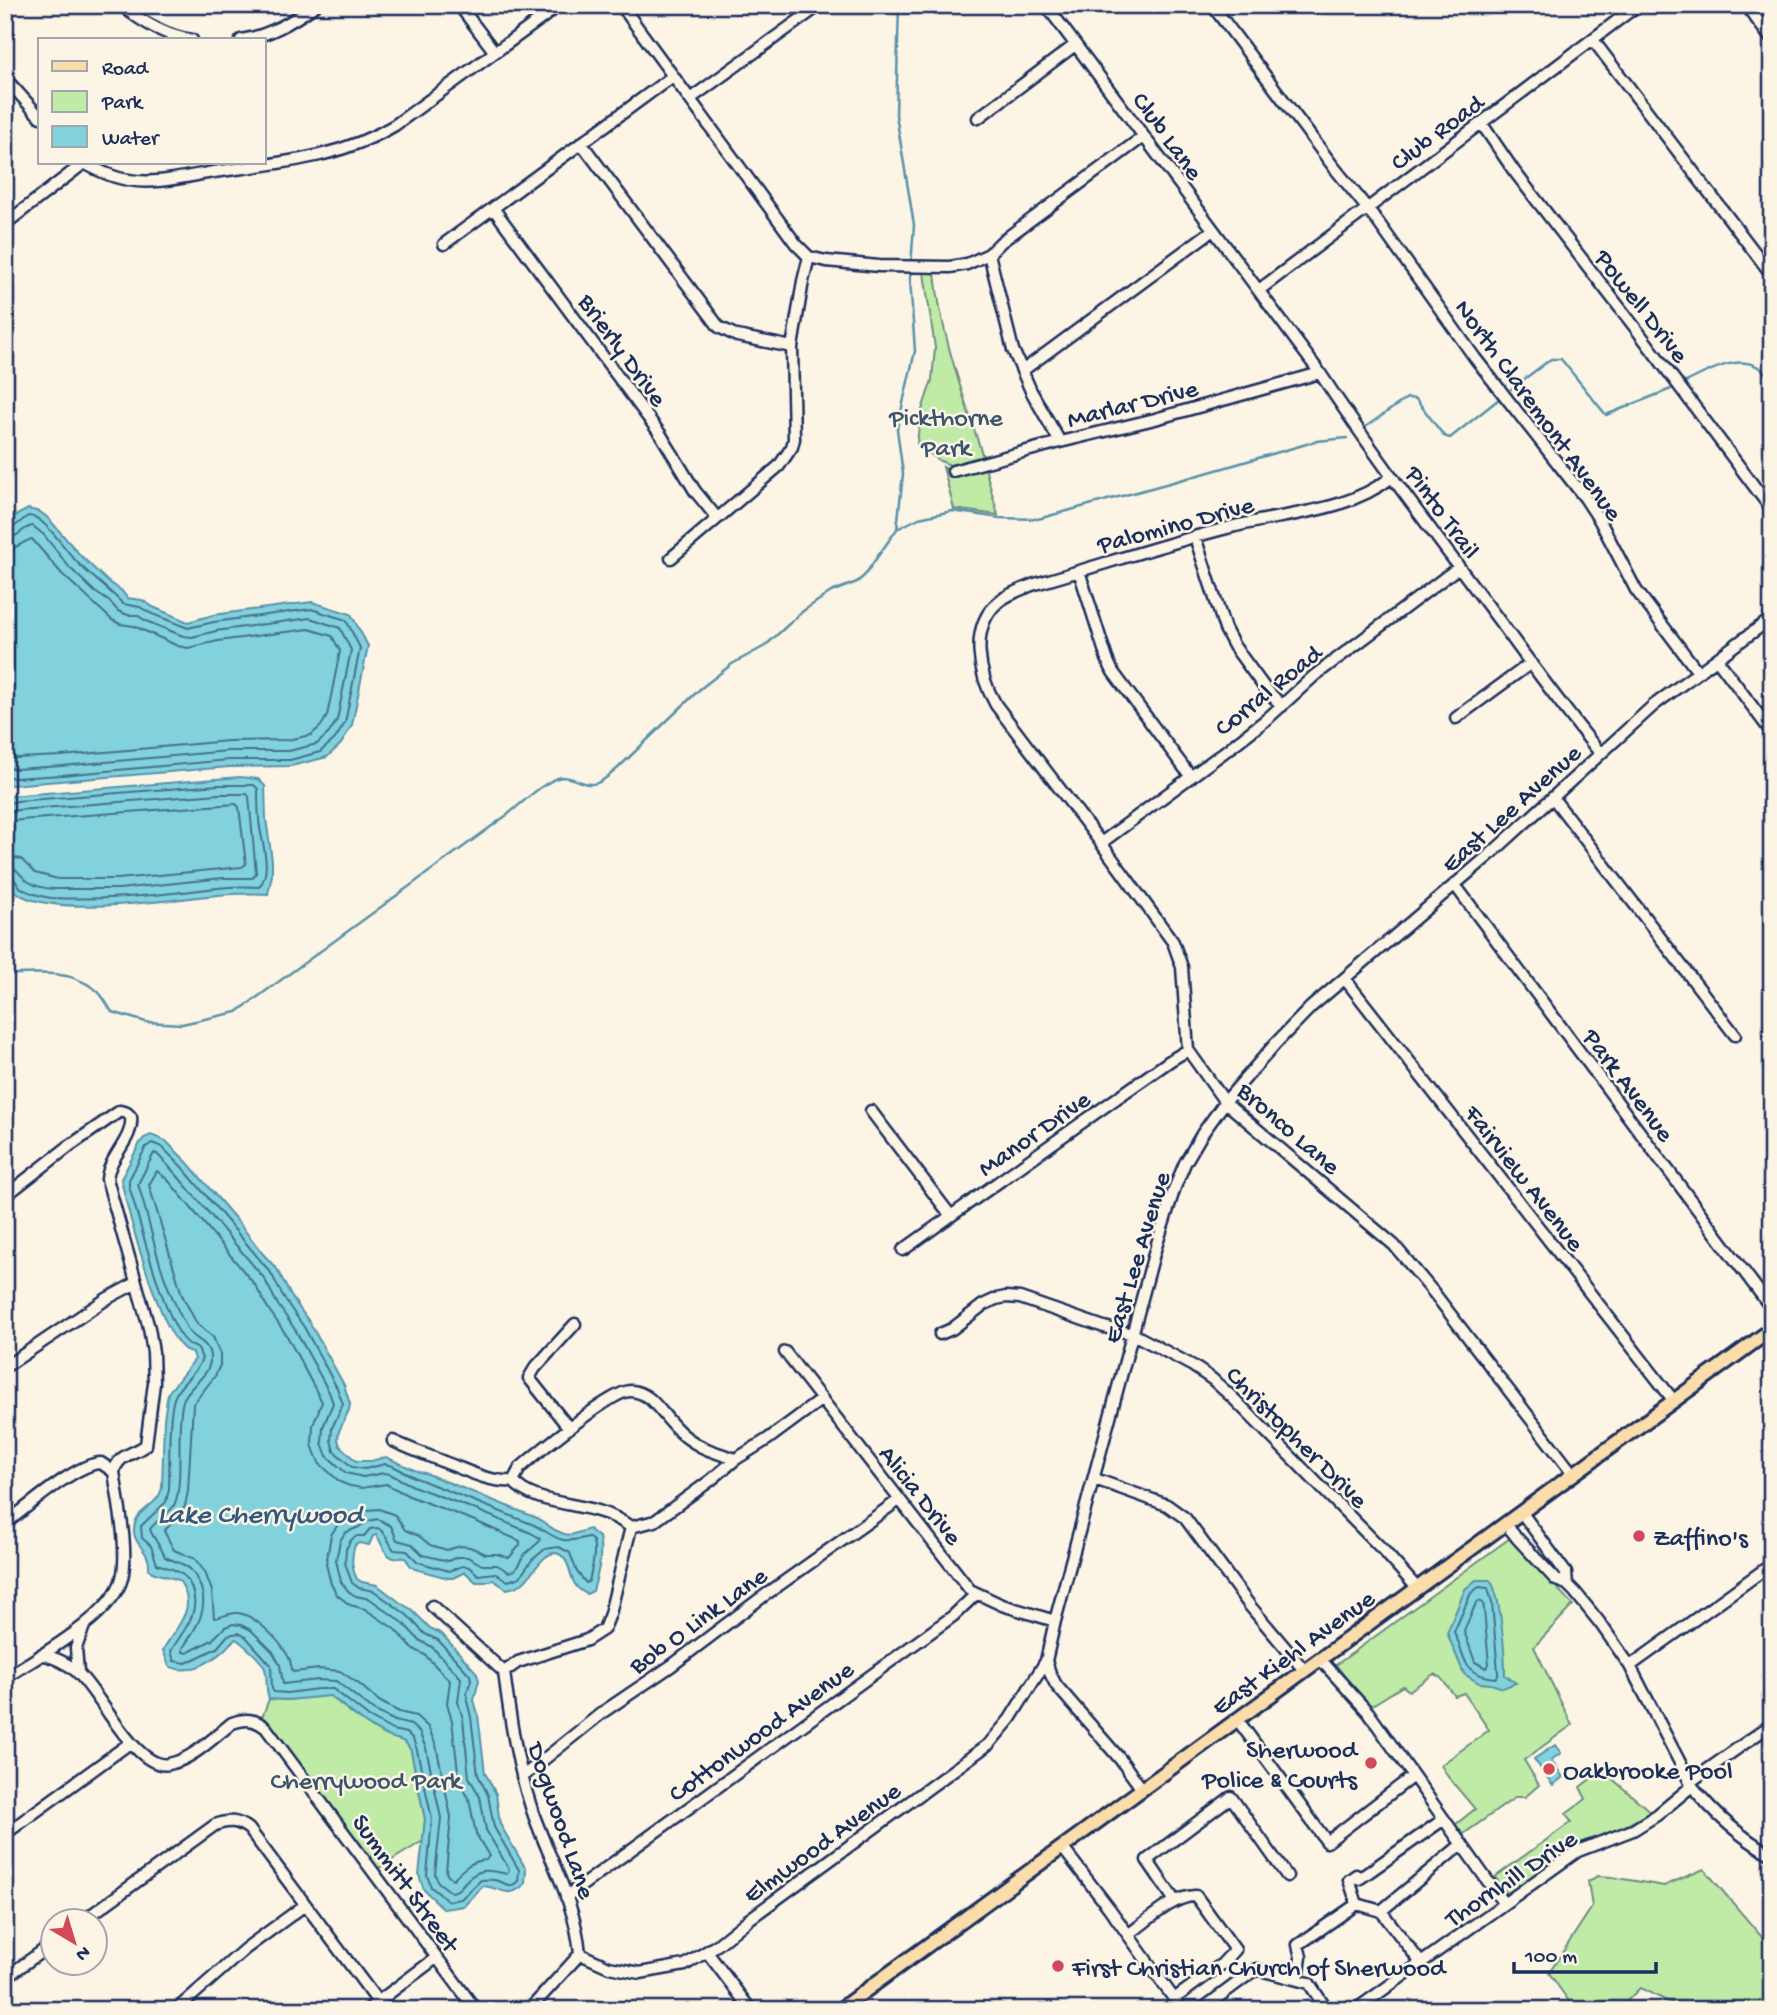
<svg xmlns="http://www.w3.org/2000/svg" width="1777" height="2015" font-family="'Gochi Hand',sans-serif">
<style>
.green{fill:#bfeba7;stroke:#6d8d82;stroke-width:2}
.water{fill:#81d2dc;stroke:#5891aa;stroke-width:2}
.lines{fill:none;stroke-linecap:round;stroke-linejoin:round}
.shore{stroke:#447090;stroke-width:2}
.stream{stroke:#5891aa;stroke-width:2.5}
.minor-casing{stroke:#1b2f5e;stroke-width:15}
.major-casing{stroke:#1b2f5e;stroke-width:18}
.minor{stroke:#fcf5e5;stroke-width:10}
.major{stroke:#fbddab;stroke-width:12}
.poi-dot{fill:#d1495b;stroke:#fcf5e5;stroke-width:2.5}
.labels{text-anchor:middle;stroke-width:5;stroke-linejoin:round;paint-order:stroke}
.street-label{font-size:26px;fill:#1b2f5e;stroke:#fcf5e5}
.park-label{font-size:26px;fill:#3c556d;stroke:#fcf5e5}
.poi-label{font-size:26px;fill:#1b2f5e;stroke:#fcf5e5;text-anchor:start}
.water-label{font-size:28px;font-style:italic;fill:#34587e;stroke:#fcf5e5}
</style>
<rect width="100%" height="100%" fill="#fcf5e5"/>
<filter id="ink" filterUnits="userSpaceOnUse"><feTurbulence type="fractalNoise" baseFrequency=".0143" numOctaves="2"/><feDisplacementMap in="SourceGraphic" scale="14" xChannelSelector="R" yChannelSelector="G"/><feConvolveMatrix kernelMatrix="1 2 1 2 8 2 1 2 1" color-interpolation-filters="sRGB"/></filter>
<g filter="url(#ink)">
<path class="green" d="M924,273H935C941,336 964,397 983,457L953,466L940,461L917,444L920,416L932,380L935,348Z
M984,464L998,515L954,509L943,467L955,473Z
M1510,1538L1573,1605L1534,1647L1572,1725L1524,1760L1539,1785L1525,1797H1516L1462,1835L1455,1825L1475,1809L1448,1777L1441,1765L1489,1730L1464,1693L1455,1696L1440,1677L1434,1674L1409,1691L1403,1686L1369,1707L1336,1665Z
M319,1696H330L351,1713L389,1736L403,1739L407,1742L411,1751L425,1819L423,1841L374,1871L260,1723L269,1699L288,1700Z
M1602,1770L1651,1812L1616,1831L1576,1844L1508,1895L1495,1877L1571,1822L1566,1814L1586,1799L1580,1787Z
M1704,1869L1772,1949V2010H1686L1640,1988L1618,2010H1575L1549,1973L1592,1907L1588,1881L1598,1876L1612,1877L1664,1886Z"/>
<path class="water" d="M28,509L40,512L48,518L80,555L106,580L122,591L127,598L142,600L153,607L188,622L213,615L312,602L351,614L368,646L352,725L341,744L327,757L291,766L229,767L11,785L5,780V526L15,516Z
M240,777L258,779L265,786L266,819L272,860V875L268,894C249,893 229,894 209,896C172,899 27,923 9,883C1,866 5,819 5,798L9,796Z
M151,1135L166,1141L187,1162L239,1223L263,1254L277,1269L291,1296L310,1323L344,1385L350,1404L349,1410L339,1431L338,1439L340,1446L356,1461H371L386,1457L419,1472L425,1473L537,1518L555,1530L564,1534L571,1535L589,1529L599,1537C603,1555 598,1573 593,1591L587,1594C568,1586 573,1569 564,1558C548,1540 532,1577 523,1583C519,1586 512,1588 507,1589L493,1580L485,1582H476L465,1572L453,1578H448L415,1569L411,1566L405,1558C401,1557 397,1559 394,1558C384,1556 381,1540 376,1535L373,1536L369,1545L359,1543L355,1545C351,1557 351,1568 357,1579L362,1582L377,1585L402,1604L411,1609L430,1628L442,1634L476,1672L479,1680L474,1700L478,1715L485,1773L496,1794L500,1824L526,1869L525,1884C507,1900 504,1888 483,1886L464,1906L444,1909L424,1890L419,1875L425,1819L411,1751C405,1739 402,1741 390,1737C367,1728 350,1710 330,1696L288,1700L269,1699C265,1689 268,1679 265,1669C263,1661 243,1644 236,1639C230,1642 229,1646 224,1650C210,1663 187,1676 169,1666L163,1650C177,1624 199,1610 179,1580L152,1572L149,1569C151,1548 129,1545 135,1523C139,1508 158,1506 162,1488L164,1419L168,1393L195,1359L193,1353C189,1351 186,1351 183,1348C159,1328 128,1213 121,1179L140,1143L144,1138Z
M1476,1580H1490C1501,1594 1505,1655 1505,1675L1516,1683L1503,1688L1491,1684L1479,1683L1464,1674L1447,1633L1465,1589Z
M1555,1745L1561,1753L1551,1760L1563,1777L1553,1785L1534,1759Z"/>
<g class="lines">
<path class="shore" d="M5,530L11,529L28,516C35,517 38,518 43,523C55,533 64,548 75,560C90,576 108,588 123,604L140,607L150,613L188,628L214,622L311,609L346,620L360,648L345,723L335,739L320,752L290,760H229L62,775L14,778L5,776
M5,539C18,539 22,527 33,526L44,535L69,567L95,592L110,602L118,611L128,615H137L146,621L183,636L192,637L216,631L310,618L340,628L351,650L337,720L329,733L317,744L289,751H228L61,766L16,769L5,767
M5,550C18,549 23,541 32,539L62,574L112,620L120,624L134,626L178,646L188,648L218,641L309,629L332,636L340,651L327,716L321,726L311,735L287,740L228,741L61,756L17,758L5,757
M5,804L17,801L219,785H254L258,789C258,802 258,815 260,828C263,845 272,873 259,887C233,885 208,889 183,892C139,897 96,900 52,898C43,897 29,893 21,888C15,882 15,876 5,875
M5,813L18,810L219,794H247L249,797L256,873L253,878H223L119,889H57C48,889 37,887 29,882C19,876 19,867 5,866
M5,823L20,820L236,804L239,807L246,864L242,867L118,879H58L35,873L21,859L5,856
M152,1143L162,1147L182,1167L271,1273L285,1300L304,1327L337,1388L343,1404L332,1428L331,1440L334,1451L352,1467L365,1469L385,1464L393,1466L416,1478L534,1525C559,1538 558,1545 588,1537L593,1541C596,1554 592,1568 589,1581L586,1583L577,1572L570,1553L559,1547L545,1549L532,1560L520,1577L508,1581L495,1573L478,1575C467,1562 463,1565 449,1571L418,1562L407,1551L394,1550C388,1542 387,1533 378,1528L370,1529L364,1536H357L351,1540L346,1549L345,1563L352,1583L359,1588L374,1591L407,1615L425,1634L438,1640L470,1675L471,1680L467,1693V1701L471,1717L478,1775L488,1795L494,1827L519,1870L518,1881C510,1889 508,1884 498,1881C493,1879 487,1880 481,1880L461,1899L448,1901L431,1887L427,1875L432,1819L417,1750L413,1739L407,1733L392,1730L369,1717L333,1689H318L287,1693L274,1692L272,1689L271,1665L246,1637L239,1633L228,1635L217,1648L186,1663L174,1661L171,1651C183,1630 201,1614 192,1589C190,1584 188,1578 183,1575C177,1569 165,1567 157,1564L151,1546L142,1538L141,1526L166,1502L169,1489C170,1468 167,1410 176,1394C183,1380 198,1373 202,1358L198,1349C195,1347 192,1346 189,1344C165,1328 139,1217 129,1186V1180L146,1147Z
M154,1153L157,1154L175,1173L264,1278L278,1305L296,1331L329,1392L333,1403L323,1427L322,1443L327,1456L346,1473L363,1477L384,1473L390,1474L413,1486L479,1511L531,1533L540,1538L539,1542L525,1554L515,1570L509,1572L497,1565H482L468,1557H457L448,1561L423,1555L412,1544L397,1540L391,1526L378,1519L368,1521L359,1527L345,1533L340,1541L336,1560L341,1582L349,1592L356,1596L370,1599L402,1622L419,1640L432,1647L461,1678L458,1702L463,1719L469,1777L480,1797L486,1830L509,1869L507,1874C488,1870 479,1867 465,1882C460,1888 458,1891 451,1892L438,1882L435,1874L441,1818L426,1748L419,1732L411,1725L395,1721L373,1710L336,1681L318,1680L283,1684L280,1665L273,1652L251,1630L241,1625L233,1624L225,1627L212,1640L187,1653L183,1652V1648C195,1629 209,1611 201,1588C198,1581 195,1574 190,1569C184,1563 173,1561 165,1557C162,1548 151,1535 150,1529C156,1521 167,1515 173,1507C185,1489 175,1427 183,1401C188,1385 212,1376 210,1357C209,1341 195,1341 188,1330C183,1321 178,1311 174,1301C157,1265 150,1222 138,1184Z
M157,1171L168,1180L255,1285L269,1310L287,1336L322,1402L313,1425L312,1445L319,1463L340,1482L350,1486L362,1488L386,1484L409,1496L475,1521L520,1541V1545L509,1558L497,1554H486L470,1547L460,1546L447,1550L430,1545L419,1536L405,1530L395,1515L379,1509L367,1510L346,1520L337,1526L331,1535L326,1564L331,1584L337,1595L350,1605L365,1609L396,1630L412,1648L425,1655L450,1681L447,1703L452,1721L459,1779L469,1799L476,1834L489,1856L486,1860C471,1861 464,1868 453,1879L448,1876L446,1872L451,1817L436,1745L428,1727L416,1716L399,1712L379,1701L359,1684L340,1671L319,1669L293,1672C291,1667 291,1661 288,1656C280,1641 254,1613 236,1613C228,1613 221,1618 214,1618L212,1591L205,1572L195,1559L174,1550L164,1531L180,1515L185,1506L188,1491L193,1404L215,1376L220,1365V1354L213,1337L197,1324L182,1295L149,1185Z
M1479,1587L1488,1588L1492,1603L1498,1672V1676L1495,1678C1460,1674 1467,1658 1454,1632L1471,1593Z
M1479,1601L1483,1603L1484,1610L1489,1664L1486,1668L1475,1662L1464,1631L1476,1603Z"/>
<path class="stream" d="M1686,382C1705,373 1739,352 1761,369C1765,372 1768,377 1772,381
M1511,389L1551,359H1561L1606,415L1671,389
M1364,428L1407,398L1416,399L1444,436L1450,438L1499,399
M897,529L919,518L952,511L1000,518L1038,519L1206,473L1317,441L1347,438
M5,975C37,973 70,969 96,990C103,995 107,1005 112,1012L146,1022L182,1024L237,1012L507,815C520,805 546,779 562,777C568,777 573,779 578,781C597,789 603,780 617,769L700,689L732,664L765,646L803,611L831,592L857,582L864,576L897,529L903,474L897,429L915,351L910,279L914,225L896,115L899,5"/>
<g class="minor-casing">
<path id="minor" d="M121,5C142,22 165,36 192,40
M459,5L494,51
M621,5L796,244L809,257L826,261L879,266L950,267L967,264L989,254L1001,242L1143,137
M1046,5L1320,373C1369,448 1423,519 1477,591C1518,645 1557,701 1600,753
M1212,5L1333,166L1375,218L1475,358L1585,498L1600,521L1636,590L1698,672
M1746,5L1772,40
M241,40C269,36 293,21 316,5
M1593,40L1772,275
M5,78L40,117
M690,99L820,5
M978,118L1075,45
M1482,124L1514,171L1640,334L1772,510
M582,144L719,327L737,336L792,347
M84,163C97,170 113,178 129,180C156,185 187,176 214,172C277,163 339,159 395,125L560,5
M493,208L661,435L695,491L717,518
M5,224L84,163
M444,244L673,76
M989,254L1013,350L1031,391L1060,442
M1259,290L1638,5
M1022,371L1213,230
M953,471L1060,442L1155,419L1320,373
M1392,477C1346,513 1286,513 1231,527C1164,544 1098,566 1032,585C1021,590 1007,594 997,603C969,629 979,676 996,705L1101,843L1173,942L1182,967L1188,1050L1225,1102L1394,1245L1434,1293L1573,1474
M1195,537L1225,629L1234,646L1264,687L1282,706
M671,558L779,466L792,447L794,439L792,347L803,281L809,257
M1079,571L1107,659L1113,672L1191,777
M1717,659L1772,733
M1456,718L1531,663
M1553,798L1735,1035
M1101,843L1227,750L1267,719L1314,676L1459,567
M1455,885L1772,1309
M1345,979L1674,1401
M871,1111L951,1216
M5,1196L68,1147L120,1111L127,1113L131,1117C134,1139 109,1156 107,1179L149,1328L153,1352L154,1383L146,1445C133,1455 118,1454 114,1472C118,1500 129,1552 122,1578C113,1616 37,1657 5,1678
M903,1250L1080,1124L1171,1060L1188,1050
M940,1334L952,1329L983,1305L996,1299L1006,1297L1020,1298L1104,1327L1133,1334L1193,1366L1212,1379L1233,1398L1384,1551L1417,1588
M785,1352L970,1590L1002,1605L1055,1621
M5,1367L108,1298L136,1283
M569,1428L529,1378L535,1368L575,1324
M393,1441C410,1449 427,1455 444,1462C467,1470 489,1483 513,1481
M1095,1479L1167,1505L1185,1518L1250,1606L1304,1670
M1522,1513L1566,1573L1567,1584
M5,1524C26,1508 77,1463 101,1463L114,1472
M1507,1525L1517,1538L1556,1580L1567,1584L1575,1592L1600,1623L1630,1666L1692,1786C1715,1815 1740,1837 1772,1855
M631,1527C622,1521 612,1515 601,1512C576,1503 530,1503 513,1481L520,1468C537,1453 612,1391 630,1391C637,1391 645,1395 650,1399C659,1407 666,1418 675,1427C692,1446 713,1452 736,1459
M631,1527L655,1521L711,1480L736,1459L768,1439L822,1399
M432,1606L504,1672
M42,1654C54,1658 66,1662 76,1671C99,1691 136,1771 169,1764C193,1759 213,1738 232,1723C246,1718 255,1719 266,1728L476,2010
M1320,1659L1368,1712L1504,1904
M1630,1666L1772,1564
M78,1672L76,1648L84,1626
M1237,1719L1327,1842L1413,1776
M522,1777L603,1712L671,1666L761,1598L899,1500
M1690,1782L1772,1724
M1142,1789L1120,1759L1056,1685L1050,1673L1046,1661L1055,1621L1155,1250L1175,1187L1185,1163L1202,1134L1225,1102L1276,1043L1311,1007L1493,852L1654,705L1772,618
M5,1834L130,1743
M1062,1847L1109,1908L1182,2010
M566,1897L953,1616L976,1594
M1175,1901L1147,1860L1231,1797L1287,1876
M1357,1904L1381,1911L1421,1963
M1381,1911L1462,1844
M84,1920L215,1825C228,1820 237,1820 249,1829L384,2010
M1128,1935C1146,1922 1174,1895 1196,1896L1235,1950L1222,1964L1174,1999
M707,1952L751,2010
M580,1954L609,1967L640,1973L685,1965L717,1945L748,1920L989,1744L1010,1719L1046,1661
M5,1978L52,1944
M1298,1980L1301,1957L1298,1945L1357,1904L1349,1880L1356,1875L1359,1879L1444,1819
M176,2010L245,1949L305,1905
M367,2010L436,1958
M529,2010L580,1954C576,1903 548,1857 532,1810C517,1765 510,1719 504,1672L518,1662L587,1640L604,1629L610,1614L631,1527
M1201,2010L1256,1969L1309,1983L1327,2010
M1355,2010L1578,1851L1633,1830L1657,1815L1692,1786"/>
</g>
<g class="major-casing">
<path id="major" d="M839,2010C1150,1783 1462,1557 1772,1329"/>
</g>
<use href="#minor" class="minor"/>
<use href="#major" class="major"/>
</g>
</g>
<g class="poi-dot">
<circle cx="1639" cy="1536" r="7"/>
<circle cx="1371" cy="1763" r="7"/>
<circle cx="1549" cy="1769" r="7"/>
<circle cx="1058" cy="1966" r="7"/>
</g>
<g class="labels">
<g class="street-label">
<text transform="translate(1436 131) rotate(-37)" y="9">Club Road</text>
<text transform="translate(1169 135) rotate(54)" y="9">Club Lane</text>
<text transform="translate(1643 305) rotate(52)" y="9">Powell Drive</text>
<text transform="translate(624 349) rotate(54)" y="9">Brierly Drive</text>
<text transform="translate(1132 402) rotate(-14)" y="9">Marlar Drive</text>
<text transform="translate(1540 409) rotate(54)" y="9">North Claremont Avenue</text>
<text transform="translate(1444 511) rotate(54)" y="9">Pinto Trail</text>
<text transform="translate(1175 523) rotate(-15)" y="9">Palomino Drive</text>
<text transform="translate(1267 689) rotate(-39)" y="9">Corral Road</text>
<text transform="translate(1510 807) rotate(-42)" y="9">East Lee Avenue</text>
<text transform="translate(1630 1084) rotate(53)" y="9">Park Avenue</text>
<text transform="translate(1290 1127) rotate(41)" y="9">Bronco Lane</text>
<text transform="translate(1033 1132) rotate(-35)" y="9">Manor Drive</text>
<text transform="translate(1526 1177) rotate(52)" y="9">Fairview Avenue</text>
<text transform="translate(1135 1257) rotate(-73)" y="9">East Lee Avenue</text>
<text transform="translate(1298 1436) rotate(45)" y="9">Christopher Drive</text>
<text transform="translate(922 1494) rotate(52)" y="9">Alicia Drive</text>
<text transform="translate(697 1619) rotate(-36)" y="9">Bob O Link Lane</text>
<text transform="translate(1292 1651) rotate(-36)" y="9">East Kiehl Avenue</text>
<text transform="translate(760 1730) rotate(-36)" y="9">Cottonwood Avenue</text>
<text transform="translate(563 1820) rotate(71)" y="9">Dogwood Lane</text>
<text transform="translate(821 1841) rotate(-36)" y="9">Elmwood Avenue</text>
<text transform="translate(1510 1877) rotate(-34)" y="9">Thornhill Drive</text>
<text transform="translate(407 1882) rotate(54)" y="9">Summitt Street</text>
</g>
<g class="park-label">
<text x="946" y="425">Pickthorne<tspan x="946" dy="30">Park</tspan></text>
<text x="366" y="1788">Cherrywood Park</text>
</g>
<g class="poi-label">
<text x="1653" y="1545">Zaffino's</text>
<text x="1357" y="1757" text-anchor="end">Sherwood<tspan x="1357" dy="30">Police &amp; Courts</tspan></text>
<text x="1563" y="1778">Oakbrooke Pool</text>
<text x="1072" y="1975">First Christian Church of Sherwood</text>
</g>
<g class="water-label">
<text x="260" y="1522">Lake Cherrywood</text>
</g>
</g>
<rect width="1777" height="2015" fill="none" stroke="#fcf5e5" stroke-width="28"/>
<rect x="14" y="14" width="1749" height="1987" fill="none" stroke="#1b2f5e" stroke-width="2.5" filter="url(#ink)"/>
<rect x="38" y="38" width="228" height="126" fill="#fcf5e5" stroke="#a2a6af" stroke-width="2"/>
<rect x="52" y="61" width="35" height="10" fill="#fbddab" stroke="#a2a6af" stroke-width="2"/>
<text x="102" y="74" font-size="21" fill="#1b2f5e">Road</text>
<rect x="52" y="91" width="35" height="21" fill="#bfeba7" stroke="#a2a6af" stroke-width="2"/>
<text x="102" y="108" font-size="21" fill="#1b2f5e">Park</text>
<rect x="52" y="126" width="35" height="21" fill="#81d2dc" stroke="#a2a6af" stroke-width="2"/>
<text x="102" y="144" font-size="21" fill="#1b2f5e">Water</text>
<g transform="translate(74 1942) rotate(142)"><circle r="33" fill="#fcf5e5" stroke="#a2a6af" stroke-width="2"/>
<path d="M0-5L12 26L0 18L-12 26Z" fill="#d1495b"/>
<text y="-10" font-size="19" font-weight="bold" text-anchor="middle" fill="#1b2f5e">N</text>
</g>
<path d="M1514 1962v10h142v-10" fill="none" stroke="#1b2f5e" stroke-width="3.5"/>
<text x="1525" y="1962" font-size="21" fill="#1b2f5e" stroke="#fcf5e5" stroke-width="5" paint-order="stroke">100 m</text>
</svg>
